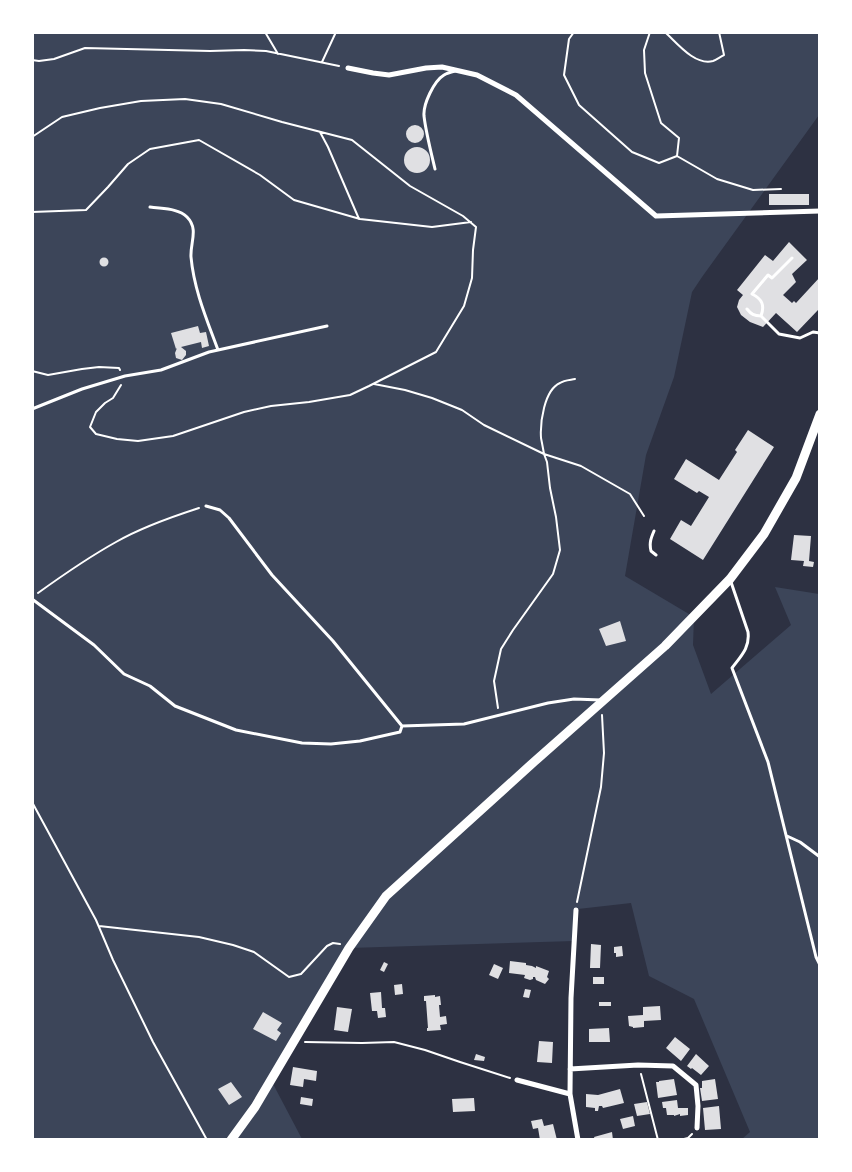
<svg xmlns="http://www.w3.org/2000/svg" width="852" height="1172" font-family="'Nunito Sans',sans-serif">
<style>
.green{fill:#3c4559}
.building{fill:#e0e0e3}
.lines{fill:none;stroke-linecap:round;stroke-linejoin:round}
.path{stroke:#fff;stroke-width:2}
.service{stroke:#fff;stroke-width:3}
.minor{stroke:#fff;stroke-width:5}
.tertiary{stroke:#fff;stroke-width:9}
</style>
<rect width="100%" height="100%" fill="#2d3142"/>
<path class="green" d="M32,33H819V115L702,277L692,292L674,377L646,455L625,576L694,617L693,645L711,694L791,625L775,587L819,594V1139H742L750,1132L694,999L649,976L631,903L578,909L574,941L349,948L272,1082L302,1139H231L254,1104L226,1139H33Z"/>
<path class="building" d="M406 134a9 9 0 1 1 18 0a9 9 0 1 1-18 0Z
M404 160a13 13 0 1 1 26 0a13 13 0 1 1-26 0Z
M769,194H809V205H769Z
M789,242L807,260L792,274L796,282L783,295L792,303L794,301L796,303L820,277V312L818,310L797,332L776,313L763,327L750,322L741,315L737,307L739,300L743,295L737,290L765,255L773,261Z
M99.5 262a4.5 4.5 0 1 1 9 0a4.5 4.5 0 1 1-9 0Z
M198,326L200,333L206,332L209,346L202,348L201,342L181,347L186,351V355L182,360L176,358L175,353L177,348L176,349L171,333Z
M748,430L774,447L703,560L670,539L681,520L691,526L709,497L699,491L697,493L674,479L686,459L719,480L737,452L735,450Z
M794,535L811,536L809,561L814,562L813,567L803,566L804,561L791,560Z
M620,621L626,641L606,646L599,629Z
M591,944L601,945L600,968H590Z
M622,946L623,956L616,957V953H614V947Z
M510,961L526,963V965L532,966L536,968V966L549,971L547,977L549,979L545,984L536,980L535,977H533V979L530,980L524,978L525,975L509,973Z
M384,962L388,964L384,972L380,970Z
M494,964L503,968L498,979L489,975Z
M593,977H604V984H593Z
M402,984L403,994L395,995L394,985Z
M525,989L531,990L529,998L523,997Z
M381,992L382,1008H385L386,1017L378,1018L377,1011H372L370,993Z
M435,995V997L440,996L441,1005H439L440,1017L446,1016L447,1024L440,1025L441,1030L427,1031V1028H428L426,1001H424V996Z
M599,1002H611V1006H599Z
M660,1006L661,1020L644,1021V1027L633,1028V1027L629,1026L628,1016L643,1015V1007Z
M337,1007L352,1009L348,1032L334,1030Z
M263,1012L282,1023L277,1030L281,1033L276,1041L253,1029Z
M609,1028L610,1042H589V1029Z
M675,1037L690,1049L681,1061L666,1048Z
M539,1041L553,1042L552,1063L537,1062Z
M476,1054L485,1057L484,1061L474,1060Z
M696,1054L709,1066L701,1075L692,1068L691,1069L687,1066Z
M293,1067L317,1071L316,1081L304,1079L303,1087L290,1085Z
M674,1079L677,1095L658,1098L656,1082H659V1081Z
M715,1079L718,1099L702,1101L700,1088H702V1081Z
M231,1082L242,1097L229,1105L218,1089Z
M620,1089L624,1103L603,1108L602,1106H599L598,1111H595V1108L586,1107V1094L598,1095Z
M301,1097L313,1099L312,1106L300,1104Z
M474,1098L475,1111L453,1112L452,1099Z
M677,1100L678,1108H688V1115L680,1116V1114L674,1116V1115H667L666,1108H663L662,1102Z
M647,1102L650,1114L637,1116L634,1104Z
M719,1106L721,1129L705,1130L703,1108Z
M633,1116L635,1126L623,1129L620,1119Z
M542,1119L544,1126L553,1124L557,1140H540L538,1128L533,1129L531,1121Z
M612,1132L613,1140H595L594,1137Z"/>
<g class="lines">
<path class="path" d="M265,32L278,54
M574,32L569,39L564,75L579,105L632,152L659,163L677,156L679,138L661,123L645,73L644,50L650,32
M665,32C677,43 695,66 713,61C716,60 720,57 724,55L719,32
M32,60L39,61L54,59L85,48L210,51L244,50L266,51L339,66
M322,62L336,32
M320,132L328,147L359,219
M32,137L62,117L100,108L141,101L185,99L221,104L282,122L352,140L410,186L463,216L476,227L473,250L472,278L464,306L436,352L369,386L350,395L309,402L271,406L244,412L173,436L138,441L117,439L96,434L90,427L96,412L105,403L113,398L121,385
M677,156L717,179L753,190L781,189
M32,212L86,210L108,187L128,164L150,149L199,140L260,175L294,200L360,219L432,227L471,222
M32,371L48,375L82,369L99,367L119,368L120,370
M575,379C570,380 564,380 560,383C544,390 540,423 541,438C542,443 543,448 544,454L581,466L630,494L644,516
M374,384L405,390L432,398L462,410L484,425L544,454L547,462L550,488L556,517L560,550L553,574L513,630L501,649L494,681L498,708
M38,593C63,575 89,557 116,542C142,527 171,517 199,508
M32,802L96,920L113,960L153,1042L207,1140
M577,902L601,787L604,753L602,715
M99,926L199,937L233,945L254,952L289,977L301,974L327,946L333,943L340,944
M305,1042L362,1043L394,1042L425,1050L460,1062L510,1078
M641,1074L658,1140
M680,1140L688,1138L692,1134"/>
<path class="service" d="M435,169C431,152 426,133 424,116C423,104 434,81 444,75C447,73 451,72 455,71
M150,207C162,209 178,208 187,217C199,229 190,243 191,257C194,290 207,320 218,350
M792,258L772,278L768,275L752,294C762,299 765,305 761,316L779,334L800,338L813,332L820,333
M747,309C751,314 754,316 761,316
M32,409L82,389L125,376L161,370L209,352L327,326
M654,531C651,538 649,543 651,551L656,555
M731,582L748,632C750,648 741,656 732,668L768,762L816,957L820,965
M32,599L94,645L124,674L150,686L175,706L236,730L302,743L331,744L360,741L400,732L402,726L333,641L272,575L229,518L220,510L206,506
M402,726L464,724L548,703L574,699L601,700
M787,836L800,842L820,857"/>
<path class="minor" d="M348,68L373,73L389,75L426,68L442,67L477,75L516,95L656,216L820,211
M576,910L571,998L570,1094L578,1140
M570,1069L638,1065L673,1066L696,1085L698,1106L697,1128
M517,1080L570,1094"/>
<path class="tertiary" d="M231,1140L255,1107L349,948L386,896L535,761L665,646L730,579L764,534L796,478L820,414"/>
</g>
<rect width="852" height="1172" fill="none" stroke="#ffffff" stroke-width="68"/>
</svg>
